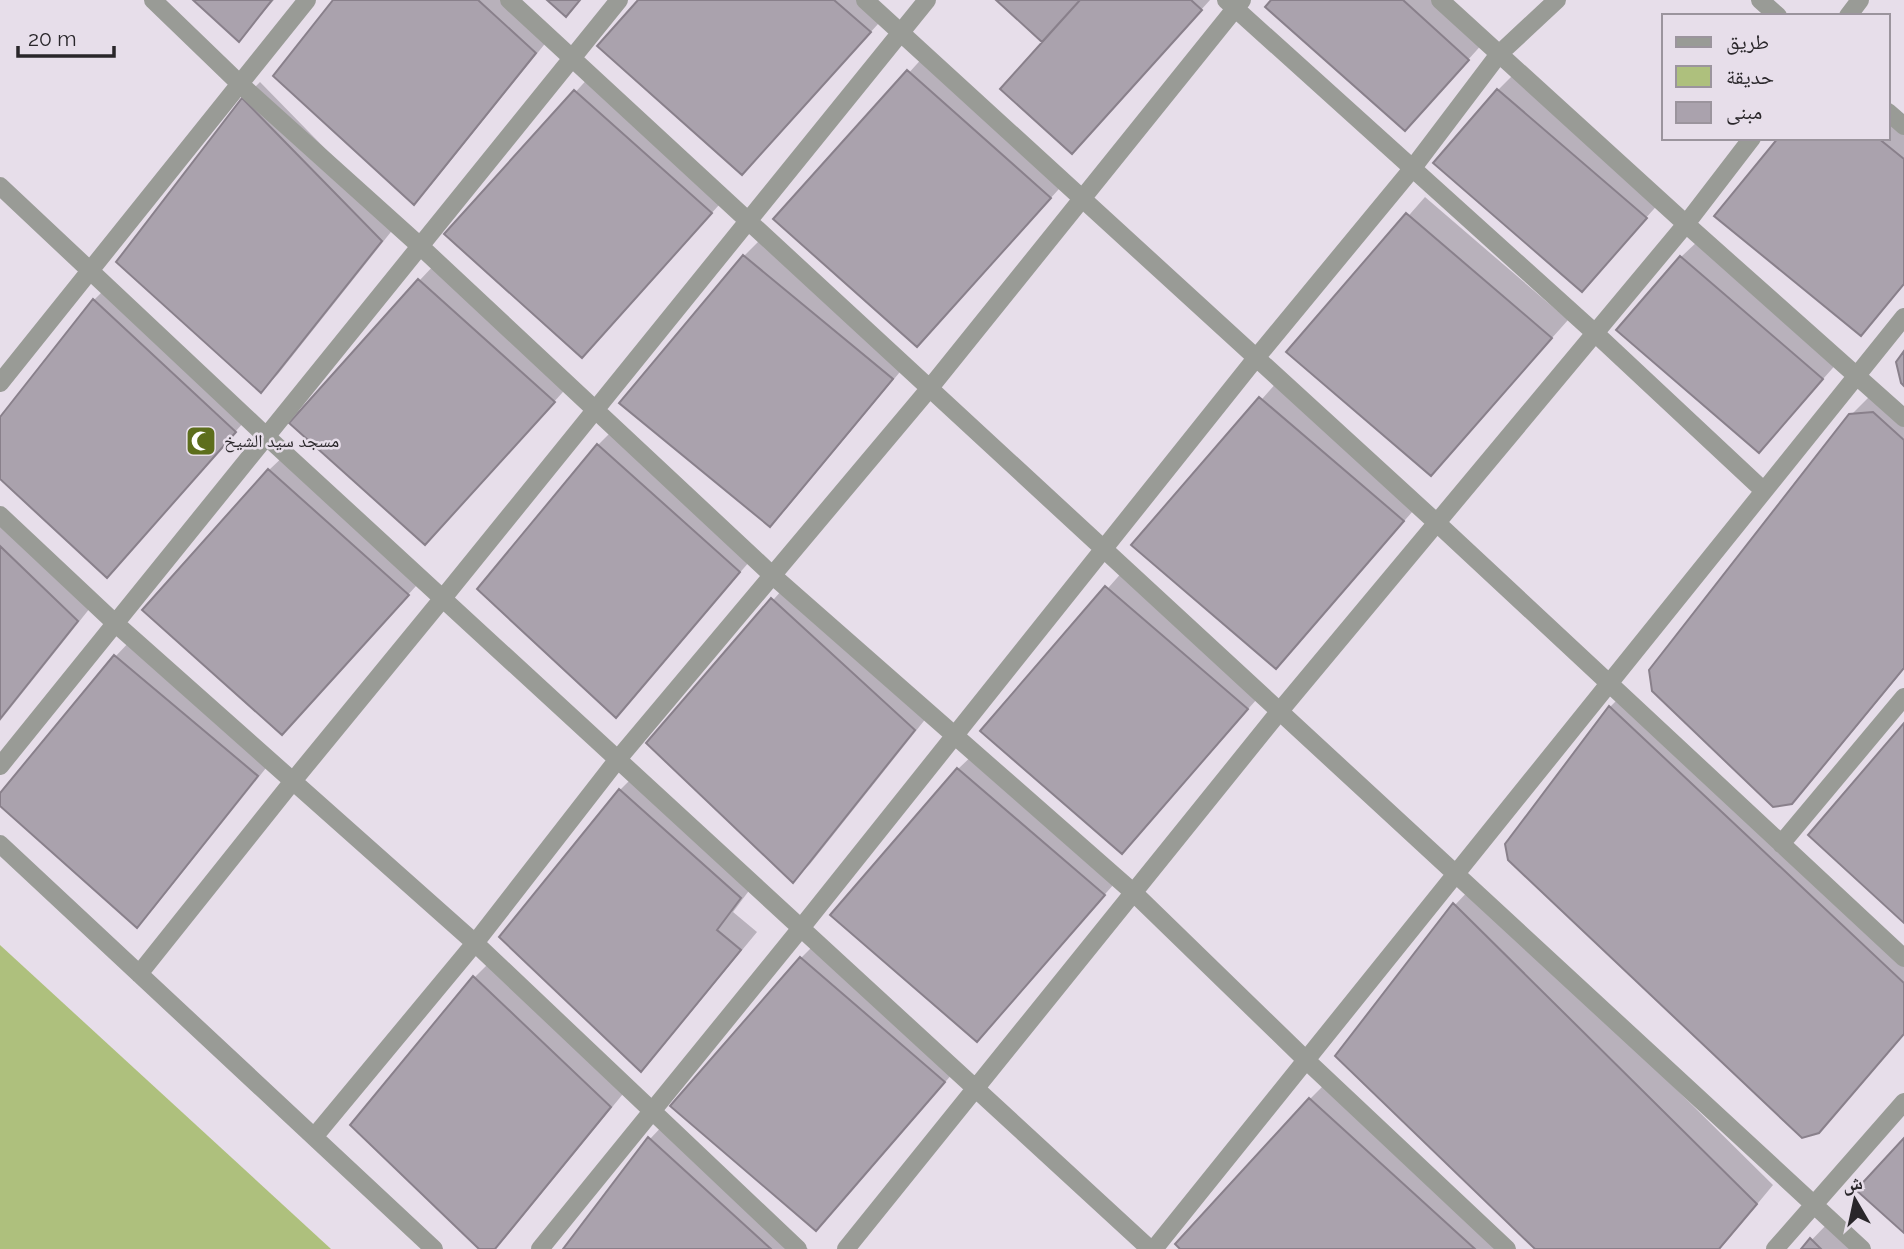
<svg xmlns="http://www.w3.org/2000/svg" width="1904" height="1249" font-family="Raleway,'Noto Naskh Arabic',sans-serif">
<style>
.green{fill:#aec07d}
.shadow{fill:#0003}
.building{fill:#aaa2ad;stroke:#89808b;stroke-width:2}
.lines{fill:none;stroke-linecap:round;stroke-linejoin:round}
.minor{stroke:#999b96;stroke-width:18}
.labels{text-anchor:middle;stroke-width:5;stroke-linejoin:round;paint-order:stroke}
.poi-label{font-size:18px;fill:#29262a;stroke:#e7deea;text-anchor:start}
</style>
<rect width="100%" height="100%" fill="#e7deea"/>
<path class="green" d="M0,945L331,1249H0Z"/>
<path class="shadow" d="M196,0H274L239,40Z
M336,0H514L552,35L431,185L414,202Z
M641,0H871L887,14L759,156Z
M999,0H1210L1089,134L1045,41Z
M1273,0H1439L1485,41L1422,111Z
M926,54L1067,180L934,328L776,219Z
M1515,73L1662,200L1582,289L1498,90Z
M592,74L728,195L599,338L446,234Z
M260,82L398,223L278,374L261,391L118,261L243,99Z
M1888,115L1904,128V285L1861,334L1780,138H1888Z
M1425,197L1568,320L1431,474L1289,352Z
M761,239L909,361L787,508L770,525L622,403L744,256Z
M1699,240L1839,361L1759,451L1681,257Z
M436,263L571,383L443,525L419,281Z
M111,283L251,414L124,558L0,476V420L94,300Z
M1278,381L1420,503L1276,667L1133,545Z
M1869,397L1904,408V669L1809,784L1791,802L1851,415Z
M615,428L756,554L616,716L598,445Z
M287,453L425,576L299,716L269,470Z
M0,512L94,603L0,721Z
M1124,570L1264,691L1122,852L982,731Z
M789,582L931,712L810,864L793,881L648,742Z
M132,639L274,758L154,908L137,926L0,803V795L115,657Z
M1627,690L1904,949V1034L1836,1113L1610,707Z
M976,752L1121,876L977,1040L958,769Z
M637,773L757,880L733,912L757,932L658,1052L640,1069L620,790Z
M1472,887L1773,1185L1720,1249H1538L1455,905Z
M818,941L961,1064L816,1229L801,958Z
M491,961L627,1089L505,1238L494,1249H482L474,978Z
M1327,1082L1511,1249H1183L1310,1099Z
M667,1121L808,1249H565L650,1139Z
M1829,1222L1856,1249H1803Z"/>
<path class="building" d="M193,0H272L239,42Z
M333,0H478L536,53L414,205L273,76Z
M547,0H580L566,17Z
M638,0H834L871,32L742,175L597,46Z
M996,0H1080L1042,42Z
M1080,0H1191L1202,10L1072,154L1000,89Z
M1271,0H1403L1469,60L1405,131L1265,7Z
M907,70L1051,198L917,347L773,219Z
M1497,89L1647,218L1582,292L1433,163Z
M574,90L712,213L582,358L444,234Z
M242,98L382,241L261,393L116,262Z
M1778,138H1878L1904,159V284L1861,336L1714,216Z
M1406,213L1552,338L1431,476L1286,352Z
M743,255L893,379L770,527L619,403Z
M1680,256L1823,379L1759,453L1616,330Z
M418,279L555,402L425,545L289,423Z
M93,299L236,432L107,578L0,479V417Z
M1904,351V386L1901,383L1896,362Z
M1259,397L1404,521L1276,669L1131,545Z
M1873,412L1904,440V668L1792,804L1773,807L1652,691L1649,670L1849,414Z
M597,444L740,572L616,718L477,589Z
M268,469L409,595L282,735L142,610Z
M0,546L78,621L0,719Z
M1105,586L1248,709L1122,854L980,731Z
M771,598L915,730L793,883L646,743Z
M114,655L258,776L137,928L0,806V793Z
M1609,706L1904,983V1034L1819,1133L1802,1138L1508,860L1505,844Z
M1904,723V923L1808,835Z
M957,768L1105,895L977,1042L830,915Z
M619,789L741,898L717,930L741,950L641,1072L499,937Z
M1453,903L1757,1204L1719,1249H1535L1335,1056Z
M800,957L945,1082L816,1231L670,1106Z
M473,976L611,1107L495,1249H479L350,1125Z
M1309,1098L1475,1249H1180L1175,1244Z
M648,1137L771,1249H563Z
M1904,1138V1233L1856,1190Z
M1810,1238L1821,1249H1801Z"/>
<g class="lines">
<path class="minor" d="M153,0L240,84L420,246L772,575L1134,893L1306,1060L1507,1249
M509,0L1862,1249
M865,0L1437,523L1904,958
M1226,0L1595,333L1764,491
M1440,0L1686,224L1904,418
M1760,0L1778,16
M1848,16L1860,0
M1888,112L1904,126
M0,186L266,436L1150,1249
M0,383L307,0
M0,515L115,623L475,943L798,1249
M0,766L619,0
M0,844L434,1249
M1781,844L1904,697
M139,974L293,781L443,598L927,0
M314,1137L475,943L618,759L929,389L1242,0
M540,1249L801,928L1256,358L1412,169L1499,54L1557,0
M846,1249L1279,712L1686,224L1752,138
M1154,1249L1904,317
M1775,1249L1904,1102"/>
</g>
<defs>
<g id="mosque-square" transform="scale(1.575)"><rect x="-9" y="-9" width="18" height="18" rx="4" fill="#5d6e1c" stroke="#e7deea"/><path d="M3.5-4.9A6 6 0 1 0 3.5 4.9A5 5 0 1 1 3.5-4.9Z" fill="#fff"/></g>
</defs>
<g fill-rule="evenodd">
<use href="#mosque-square" x="201" y="441"/>
</g>
<g class="labels">
<g class="poi-label">
<text x="224" y="447">مسجد سيد الشيخ</text>
</g>
</g>
<rect x="1662" y="14" width="228" height="126" fill="#e7deea" stroke="#9b949d" stroke-width="2"/>
<rect x="1676" y="37" width="35" height="10" fill="#999b96" stroke="#9b949d" stroke-width="2"/>
<text x="1726" y="49" font-size="21" fill="#29262a">طريق</text>
<rect x="1676" y="66" width="35" height="21" fill="#aec07d" stroke="#9b949d" stroke-width="2"/>
<text x="1726" y="84" font-size="21" fill="#29262a">حديقة</text>
<rect x="1676" y="102" width="35" height="21" fill="#aaa2ad" stroke="#9b949d" stroke-width="2"/>
<text x="1726" y="119" font-size="21" fill="#29262a">مبنى</text>
<g transform="translate(1855 1200) rotate(351)" stroke="#e7deea" stroke-width="5" paint-order="stroke">
<path d="M0-5L12 26L0 18L-12 26Z" fill="#29262a"/>
<text y="-10" font-size="19" font-weight="bold" text-anchor="middle" fill="#29262a">ش</text>
</g>
<path d="M18 46v10h96v-10" fill="none" stroke="#29262a" stroke-width="3.5"/>
<text x="28" y="46" font-size="21" fill="#29262a" stroke="#e7deea" stroke-width="5" paint-order="stroke">20 m</text>
</svg>
